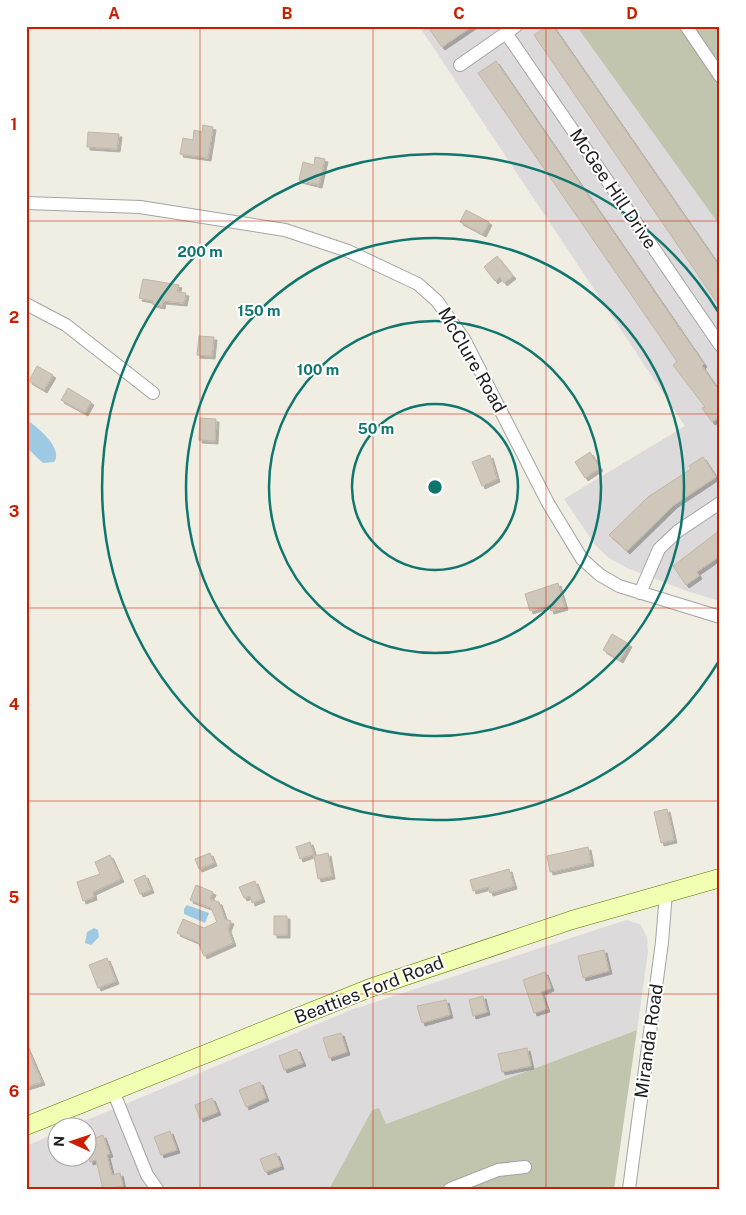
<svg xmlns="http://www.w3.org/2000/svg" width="746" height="1215" font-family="'Public Sans',sans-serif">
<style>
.residential{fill:#dcdada}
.construction{fill:#c1c5ad}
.water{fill:#9ec9e2}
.building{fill:#d0c7bb;stroke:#c3b5a3;filter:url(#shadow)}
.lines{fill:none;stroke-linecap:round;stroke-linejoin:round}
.minor-casing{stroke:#a4a4a4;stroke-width:14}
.secondary-casing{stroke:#5a7900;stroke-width:19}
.minor{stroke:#fff;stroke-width:12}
.secondary{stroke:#f0ffb1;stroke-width:18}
.grid{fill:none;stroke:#cb1d00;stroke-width:1;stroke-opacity:0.55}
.ring{fill:none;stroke:#0f766e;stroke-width:2.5}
.labels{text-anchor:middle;stroke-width:4;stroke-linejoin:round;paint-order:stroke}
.street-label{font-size:18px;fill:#1d1d1d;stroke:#fff}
.centre{fill:#0f766e;stroke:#fff;stroke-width:2.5}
.ring-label{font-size:15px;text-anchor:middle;font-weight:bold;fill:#0f766e;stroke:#fff;stroke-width:4;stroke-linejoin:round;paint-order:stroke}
.neatline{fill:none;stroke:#cb1d00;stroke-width:2}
.grid-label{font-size:16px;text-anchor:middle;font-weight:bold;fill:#cb1d00}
</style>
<defs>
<filter id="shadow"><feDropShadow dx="3" dy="3" stdDeviation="0" flood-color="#0004"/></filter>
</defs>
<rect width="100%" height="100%" fill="#f0ede2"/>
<path class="residential" d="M419,26H577L720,226V601L687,591L627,568L609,558L595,545L564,499L685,426Z
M626,920L640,924L647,937L648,952L637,1030L386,1124L372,1110L329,1189H26V1146L57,1133L58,1158H88V1128L70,1127L351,1010Z"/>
<path class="construction" d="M577,26H720V226L578,28Z
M637,1030L614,1189H329L372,1110L379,1108L386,1124Z"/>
<path class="water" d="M26,419C37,427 64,448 54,462L43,463L26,447Z
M187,905L209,913L205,923L184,914V909Z
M94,928L98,930L99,937L91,945L85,943L87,932Z"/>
<path class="building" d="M435,26H473L442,47L430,30Z
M547,26H553L720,267V307L534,35Z
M496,61L704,364L702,366L720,392V417L712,422L702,408L705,407L673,365L677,362L659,335L478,73Z
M203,125L213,127L208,158L180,154L183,138L193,140L194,130L202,132Z
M88,132L119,134L117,149L87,147Z
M315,157L325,159L319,185L299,180L303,162L314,165Z
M466,210L489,222L483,234L460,222Z
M497,256L513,276L504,283L500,277L495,281L484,267Z
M143,279L179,285L177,292L186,293L184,303L163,301L162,306L152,304L153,301L139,298Z
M199,336L214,337L212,356L197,355Z
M37,366L53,375L44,390L29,381Z
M68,388L91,402L85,413L61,400Z
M200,418L216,419L215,441L199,440Z
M590,452L600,468L585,478L575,462Z
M490,455L497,479L482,486L472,462Z
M703,457L716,477L674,505L627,551L609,535L648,497L691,469L689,466Z
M720,530V556L697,572L699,576L686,585L673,566Z
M558,583L565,607L551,611L549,605L530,611L525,594Z
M612,634L629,644L620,660L603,650Z
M667,809L674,840L661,843L654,812Z
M310,842L314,854L300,859L296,847Z
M588,847L591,863L550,872L547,856Z
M210,853L214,863L199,869L195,859Z
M328,853L332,876L318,879L314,856Z
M110,855L121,879L93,892L94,897L83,901L77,882L100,874L95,862Z
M509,869L514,886L490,893L488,887L473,891L470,880Z
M145,875L151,890L140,894L134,880Z
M255,881L262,899L252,903L250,896L244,898L239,887Z
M196,885L213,892L210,899L219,902L225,919L231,921L228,929L233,943L204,956L198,942L177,933L183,919L204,928L217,922L211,908L190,900Z
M274,916H287V935H274Z
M604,950L609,971L583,978L578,956Z
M107,958L116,981L98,988L89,965Z
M545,972L551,988L541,992L547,1009L534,1013L523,980Z
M483,996L487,1012L473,1016L469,1000Z
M446,1000L450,1015L422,1023L417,1006Z
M341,1033L347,1052L329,1058L323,1038Z
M26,1045L42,1082L26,1087Z
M527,1048L531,1066L502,1072L498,1054Z
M297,1049L303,1063L284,1070L279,1056Z
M260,1082L266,1098L246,1107L239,1090Z
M212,1098L218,1112L200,1119L195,1105Z
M170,1131L177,1150L161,1155L154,1137Z
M103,1135L110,1154L107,1155L112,1175L120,1173L123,1186L103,1189L96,1160L90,1162L88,1141Z
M276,1153L281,1166L265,1172L260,1159Z"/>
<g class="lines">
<g class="minor-casing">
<path id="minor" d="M686,26L720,76
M506,33L720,345
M460,65L516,26
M26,203L140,207L285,230L348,251L418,284L437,301L464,339L548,503L582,559L600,575L619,586L720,617
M26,304L66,325L153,393
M640,593L659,549L678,531L720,503
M113,1091L147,1175L157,1189
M450,1189L498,1170L525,1167
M629,1189L662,942L666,893"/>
</g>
<g class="secondary-casing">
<path id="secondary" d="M26,1126L370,988L572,920L720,878"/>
</g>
<use href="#minor" class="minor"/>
<use href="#secondary" class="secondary"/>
</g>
<path class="grid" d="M200,26V1189M373,26V1189M546,26V1189M26,221H720M26,414H720M26,608H720M26,801H720M26,994H720"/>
<g class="ring">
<circle cx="435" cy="487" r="83"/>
<circle cx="435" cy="487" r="166"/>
<circle cx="435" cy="487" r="249"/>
<path d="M719 661A333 333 0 1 1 719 313"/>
</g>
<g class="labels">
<g class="street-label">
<text transform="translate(613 189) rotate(56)" y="6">McGee Hill Drive</text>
<text transform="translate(472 360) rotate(60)" y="6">McClure Road</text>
<text transform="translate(369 990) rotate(-21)" y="6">Beatties Ford Road</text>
<text transform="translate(649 1041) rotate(-82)" y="6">Miranda Road</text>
</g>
</g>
<circle cx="435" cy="487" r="8" class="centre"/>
<g class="ring-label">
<text x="200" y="257">200 m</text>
<text x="259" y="316">150 m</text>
<text x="318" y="375">100 m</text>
<text x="376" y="434">50 m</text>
</g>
<rect width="746" height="1215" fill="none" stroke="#ffffff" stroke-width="55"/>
<g transform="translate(72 1142) rotate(273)"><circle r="24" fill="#ffffff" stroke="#a5a5a5"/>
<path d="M0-4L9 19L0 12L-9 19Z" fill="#cb1d00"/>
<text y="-8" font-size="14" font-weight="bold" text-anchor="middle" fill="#1d1d1d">N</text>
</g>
<rect x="28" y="28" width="690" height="1160" class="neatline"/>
<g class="grid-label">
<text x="114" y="19">A</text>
<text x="287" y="19">B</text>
<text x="459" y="19">C</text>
<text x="632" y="19">D</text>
<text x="14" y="130">1</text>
<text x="14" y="323">2</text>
<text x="14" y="517">3</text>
<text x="14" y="710">4</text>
<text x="14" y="903">5</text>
<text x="14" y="1097">6</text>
</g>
</svg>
